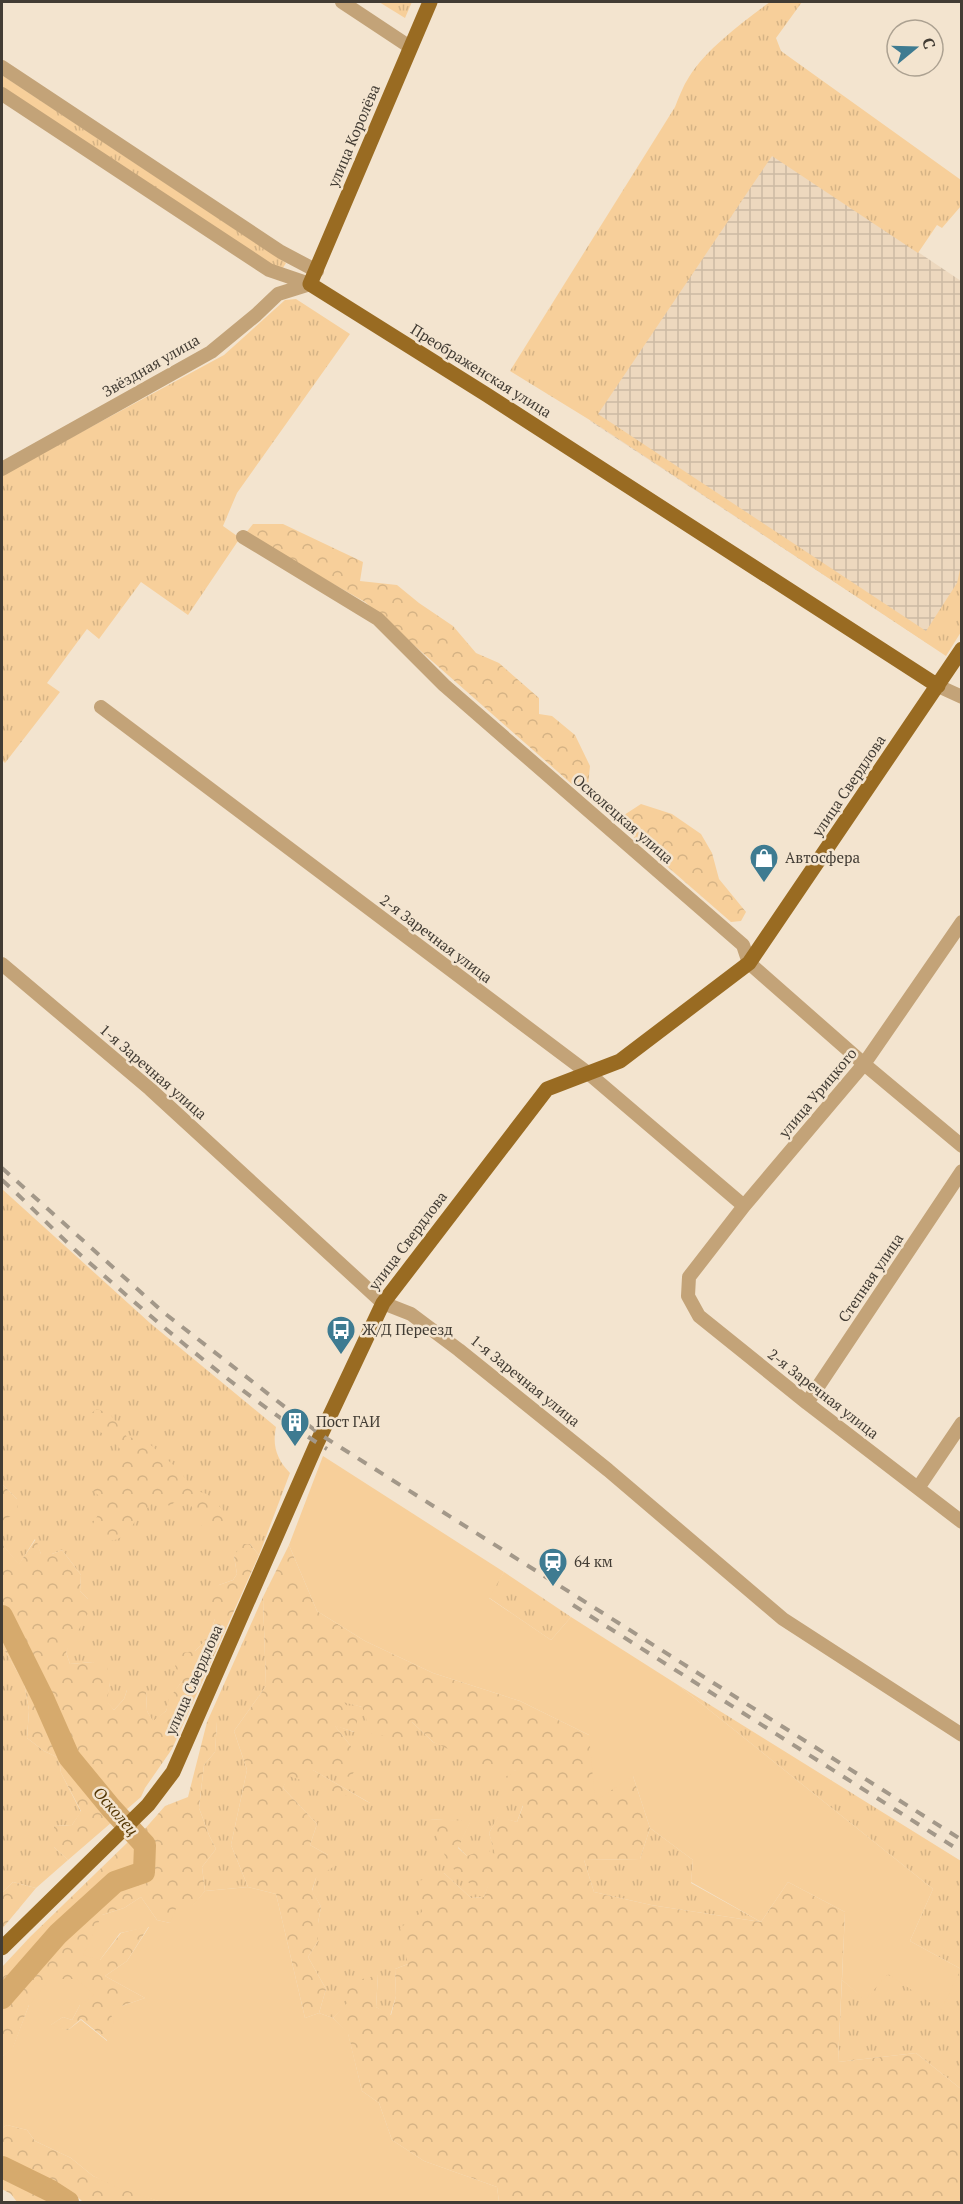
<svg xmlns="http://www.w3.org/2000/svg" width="963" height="2204" font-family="'PT Serif',serif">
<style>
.industrial{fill:url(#industrial-grid)}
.grass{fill:url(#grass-tufts)}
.forest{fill:url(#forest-crowns)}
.garden{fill:#f7cf9a}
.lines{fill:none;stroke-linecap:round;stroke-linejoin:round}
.river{stroke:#d6aa6d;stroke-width:22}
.minor{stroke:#c3a378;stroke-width:14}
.major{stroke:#996b22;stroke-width:15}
.rail{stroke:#a39889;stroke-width:4;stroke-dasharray:10 10;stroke-linecap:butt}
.labels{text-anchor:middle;stroke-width:5;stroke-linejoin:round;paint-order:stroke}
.street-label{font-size:15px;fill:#423c34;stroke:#f3e4cf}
.poi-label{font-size:15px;fill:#423c34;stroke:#f3e4cf;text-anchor:start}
.water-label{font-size:16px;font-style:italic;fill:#543704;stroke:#f3e4cf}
</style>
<defs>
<pattern id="industrial-grid" width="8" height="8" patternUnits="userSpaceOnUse" patternTransform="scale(1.5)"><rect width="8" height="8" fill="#edd8be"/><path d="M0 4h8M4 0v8" fill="none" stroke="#ccbaa4"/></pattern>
<pattern id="grass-tufts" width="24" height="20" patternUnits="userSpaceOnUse" patternTransform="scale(1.5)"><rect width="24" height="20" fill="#f7cf9a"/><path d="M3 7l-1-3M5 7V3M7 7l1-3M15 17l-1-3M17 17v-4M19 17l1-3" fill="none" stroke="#d5b385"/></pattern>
<pattern id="forest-crowns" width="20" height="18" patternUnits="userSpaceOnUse" patternTransform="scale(1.5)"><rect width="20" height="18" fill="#f7cf9a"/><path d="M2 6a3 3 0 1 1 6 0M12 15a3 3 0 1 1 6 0" fill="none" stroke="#d5b385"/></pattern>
</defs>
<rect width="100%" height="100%" fill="#f3e4cf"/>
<path class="industrial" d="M771,153L961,281V595L930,645L590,421Z"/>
<path class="grass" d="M379,2H412L405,18Z
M770,2H802L776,38L781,51L961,180V206L942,228L937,225L918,253L772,156L598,414L926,631L957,583L961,565V632L946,656L593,422L510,371L675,107C679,97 683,86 689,77C706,49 744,21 770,2Z
M2,75L286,263L281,271L2,87Z
M296,299L350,334L237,493L223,526L240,538L188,615L141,582L99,639L87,629L47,683L60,692L5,763L2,760V475L224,355L285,300Z
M2,1189L150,1323L276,1427C272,1446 277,1460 290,1473L259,1555L250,1544L234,1556L237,1574L233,1580L219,1585L215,1619L208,1638L195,1651L182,1681L170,1699L166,1711L153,1722L147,1711L146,1692L127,1690L124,1699L114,1710L106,1701L110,1683L93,1662L70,1664L66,1652L88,1599L80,1591L81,1575L62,1550L52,1554H41L35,1539L19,1565L2,1544V1521L17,1499L2,1484Z
M504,1572L571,1617L551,1640L488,1597Z
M263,1597L266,1686L234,1731L247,1770L231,1845L248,1887L205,1891L202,1867L216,1849L209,1835L199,1808L204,1765L215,1752L217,1722H207Z
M2,1646L24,1683L29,1710L27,1738L44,1751L59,1758L61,1773L81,1812L72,1825L54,1826V1847L68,1860L36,1888L13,1882L2,1893Z
M678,1685L961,1861V1969L910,1941L933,1889Z
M342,1701L412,1722L433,1742L517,1771L523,1805L517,1822L498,1817L489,1833L496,1855L467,1856L458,1847L470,1822L430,1819L489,1884L484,1897L471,1898L444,1873L422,1912L408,1964L395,1969L396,1996L390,2016L376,2007L378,1975L333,2018L319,2013L326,1989L308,1957L318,1941V1923L321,1907L312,1891L316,1878L328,1855L310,1845L317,1824L283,1788L288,1775L370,1803L311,1769L350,1745L334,1725L354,1732Z
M650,1828L693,1860L691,1883L761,1922L651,1905L594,1892L584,1860L640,1859Z
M961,1970V2089L916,2053L838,2062L842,1980L865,1999L887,1974Z"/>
<path class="forest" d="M253,524H283L363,562L360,581L397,585L419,603L453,626L476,653L499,663L539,698V714L552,716L575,735L590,766L588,786H574L365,602L245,534Z
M641,804L672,814L701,834L712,853L719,879L746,912L741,921L731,922L631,835L621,817Z
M97,1409L110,1414L127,1437L145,1440L179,1470L194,1490L207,1494L223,1510L226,1522L218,1529H207L196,1522L194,1511L187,1498L181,1497L170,1506L163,1503L157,1491L150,1506L140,1514L126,1535L115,1540L101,1542L90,1536V1529L103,1506L100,1497L90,1487L96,1480L100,1468L113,1467L125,1455L114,1442L95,1428L90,1414Z
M2,1484L17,1499L18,1512L2,1521V1539Z
M36,1539L41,1554H52L62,1550L81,1575L80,1591L88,1599L90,1610L66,1652L70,1664L93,1662L107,1667L110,1683L107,1701L114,1710L124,1699L127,1690L138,1685L146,1692L147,1711L153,1721L166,1711L169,1699L182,1681L175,1666L181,1653L195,1651L208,1638L215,1619L208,1597L219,1585L233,1580L237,1574L234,1556L242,1544H250L259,1555L172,1749L145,1788L141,1797L68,1860L54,1847V1826L72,1825L81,1811L61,1773L59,1758L44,1751L27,1738L29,1710L24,1683L2,1646V1544L19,1564Z
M289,1545L317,1611L365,1641L433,1673L520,1701L589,1735L633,1776L650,1828L640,1859L584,1860L594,1892L651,1905L761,1922L788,1882L845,1912L838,2062L916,2053L961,2089V2202H499L497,2187L424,2161L392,2140L379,2103L362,2091L348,2034L333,2018L347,2003V1983L378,1975L376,2007L391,2015L396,1996L395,1969L408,1964L400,1928L422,1912L419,1881L444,1873L471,1898L484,1897L488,1885L478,1891L449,1865L429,1819L471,1821L458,1848L467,1856L485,1849L495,1854L489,1833L498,1816L517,1822L523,1806L506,1797L501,1780L516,1771L487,1767L433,1742L412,1722L405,1739L372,1734L362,1707L343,1702L358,1716L355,1732L335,1726L350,1745L360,1765L350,1777L313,1770L373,1805L289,1776L283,1788L317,1824L310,1845L328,1855L336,1865L316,1878L312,1890L321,1907L318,1923V1941L308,1957L326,1989L319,2013L305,2018L276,1894L248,1887L231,1845L247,1770L234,1731L266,1686L263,1597Z
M207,1722H217L215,1752L204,1765L199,1808L209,1835L216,1849L202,1867L205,1891L192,1907L170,1923L157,1920L141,1897L124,1908L102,1915L100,1960L121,1933L149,1926L127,1961L105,1976L145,1998L122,2006L108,2041L81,2019L68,2030L49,2026L63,2017L72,2020L80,2005H29L13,2048L2,2057V2007L63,1937L119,1888L149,1876L152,1842L143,1831L165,1806L188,1797Z
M129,1841L142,1848L139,1870L113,1879L88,1904L55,1930L2,1990V1967L30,1937Z
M13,1882L36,1888L2,1929V1893Z
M7,2125L27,2130L35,2141L71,2158L93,2176L161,2202H83L72,2192L65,2202H17L11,2194L2,2189V2156L4,2157L2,2155V2128Z"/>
<path class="garden" d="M323,1456L504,1572L489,1598L551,1640L571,1617L678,1685L933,1889L910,1941L961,1969L941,2010L888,1974L865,2000L842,1980L845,1912L788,1882L761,1922L691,1882L693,1860L650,1828L633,1776L595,1801L589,1735L520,1701L433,1673L365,1641L317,1611L289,1545Z
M248,1887L276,1894L305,2018L319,2013L333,2018L348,2033L362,2091L379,2103L392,2140L424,2161L497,2187L499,2202H161L119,2188L93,2176L71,2158L35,2141L27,2130L7,2125L2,2128V2057L13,2047L29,2005L50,1979H77L94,1995L80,2005L72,2020L63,2017L51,2025L68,2030L81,2020L107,2041L114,2022L107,2005L122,2006L145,1998L105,1976L127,1961L149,1927L120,1933L100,1960L83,1955L102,1915L124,1908L141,1897L157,1920L170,1923L177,1906H192L205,1891Z"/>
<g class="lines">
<path class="river" d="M2,1616L43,1698L69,1757L111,1808L145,1845L144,1872L115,1882L58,1934L2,1998
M2,2167L51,2191L68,2202"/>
<path class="minor" d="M342,2L410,47
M2,67L281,252L317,271
M2,94L269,270L310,284
M2,469L211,352L256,315L278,294L310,284
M243,537L378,619L444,685L743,945L749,963L864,1064L962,1146
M938,686L962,697
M101,707L588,1073L744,1206
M962,922L864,1064L744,1206L689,1277L688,1296L699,1316L807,1403L962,1522
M2,964L150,1089L383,1303L411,1314L459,1350L608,1470L783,1619L962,1735
M807,1403L962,1171
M918,1488L962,1423"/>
<path class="major" d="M430,2L310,284L487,395L938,686
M2,1948L148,1805L173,1772L317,1443L383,1303L547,1089L620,1061L749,963L962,649"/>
<path class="rail" d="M2,1168L163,1312L321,1435L962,1840
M2,1180C30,1205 56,1233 84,1258C161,1326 240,1394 327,1449
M573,1605L962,1852"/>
</g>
<defs>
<g id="shop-pin" transform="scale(1.5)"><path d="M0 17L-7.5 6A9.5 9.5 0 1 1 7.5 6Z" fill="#3e7b91" stroke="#f3e4cf"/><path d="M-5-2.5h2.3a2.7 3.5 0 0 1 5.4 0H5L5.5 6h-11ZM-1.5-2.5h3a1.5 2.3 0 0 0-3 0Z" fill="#fff"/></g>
<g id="bus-pin" transform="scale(1.5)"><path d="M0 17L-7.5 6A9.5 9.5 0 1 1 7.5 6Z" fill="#3e7b91" stroke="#f3e4cf"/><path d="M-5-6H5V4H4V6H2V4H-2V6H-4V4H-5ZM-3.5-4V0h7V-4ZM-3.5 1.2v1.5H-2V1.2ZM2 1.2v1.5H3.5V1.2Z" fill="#fff"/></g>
<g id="building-pin" transform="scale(1.5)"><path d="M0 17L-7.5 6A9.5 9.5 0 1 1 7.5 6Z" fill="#3e7b91" stroke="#f3e4cf"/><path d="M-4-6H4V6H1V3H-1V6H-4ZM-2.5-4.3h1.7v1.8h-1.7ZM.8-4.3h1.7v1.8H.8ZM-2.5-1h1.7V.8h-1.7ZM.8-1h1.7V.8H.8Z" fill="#fff"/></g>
<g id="station-pin" transform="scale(1.5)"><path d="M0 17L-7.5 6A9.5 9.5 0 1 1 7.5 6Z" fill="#3e7b91" stroke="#f3e4cf"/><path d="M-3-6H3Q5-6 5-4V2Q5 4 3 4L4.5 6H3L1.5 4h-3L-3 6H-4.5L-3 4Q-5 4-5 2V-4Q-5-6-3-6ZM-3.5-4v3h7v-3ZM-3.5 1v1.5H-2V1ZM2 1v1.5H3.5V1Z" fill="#fff"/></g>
</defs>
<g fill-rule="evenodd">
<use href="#shop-pin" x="764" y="858"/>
<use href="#bus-pin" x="341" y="1330"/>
<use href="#building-pin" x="295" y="1422"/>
<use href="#station-pin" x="553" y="1562"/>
</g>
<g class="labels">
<g class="street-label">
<text transform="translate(354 136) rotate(-67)" y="5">улица Королёва</text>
<text transform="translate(151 366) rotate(-30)" y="5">Звёздная улица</text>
<text transform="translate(481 371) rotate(32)" y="5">Преображенская улица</text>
<text transform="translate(849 786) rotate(-56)" y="5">улица Свердлова</text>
<text transform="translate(623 819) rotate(41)" y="5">Осколецкая улица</text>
<text transform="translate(436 939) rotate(37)" y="5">2-я Заречная улица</text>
<text transform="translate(153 1072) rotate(41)" y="5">1-я Заречная улица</text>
<text transform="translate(818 1093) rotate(-50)" y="5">улица Урицкого</text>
<text transform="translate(408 1241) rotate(-53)" y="5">улица Свердлова</text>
<text transform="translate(871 1278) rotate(-56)" y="5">Степная улица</text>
<text transform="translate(525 1381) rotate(39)" y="5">1-я Заречная улица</text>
<text transform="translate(823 1394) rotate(38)" y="5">2-я Заречная улица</text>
<text transform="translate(194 1680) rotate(-66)" y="5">улица Свердлова</text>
</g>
<g class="poi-label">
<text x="785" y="863">Автосфера</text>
<text x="362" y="1335">Ж/Д Переезд</text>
<text x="316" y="1427">Пост ГАИ</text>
<text x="574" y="1567">64 км</text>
</g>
<g class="water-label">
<text transform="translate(116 1811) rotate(49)" y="6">Осколец</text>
</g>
</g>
<rect width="963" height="2204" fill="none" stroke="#423c34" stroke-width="6"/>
<g transform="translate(915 48) rotate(71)"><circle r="28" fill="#f3e4cf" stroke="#aca191" stroke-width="1.5"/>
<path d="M0-4.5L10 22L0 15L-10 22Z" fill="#3e7b91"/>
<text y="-9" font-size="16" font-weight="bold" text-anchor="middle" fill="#423c34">С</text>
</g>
</svg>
